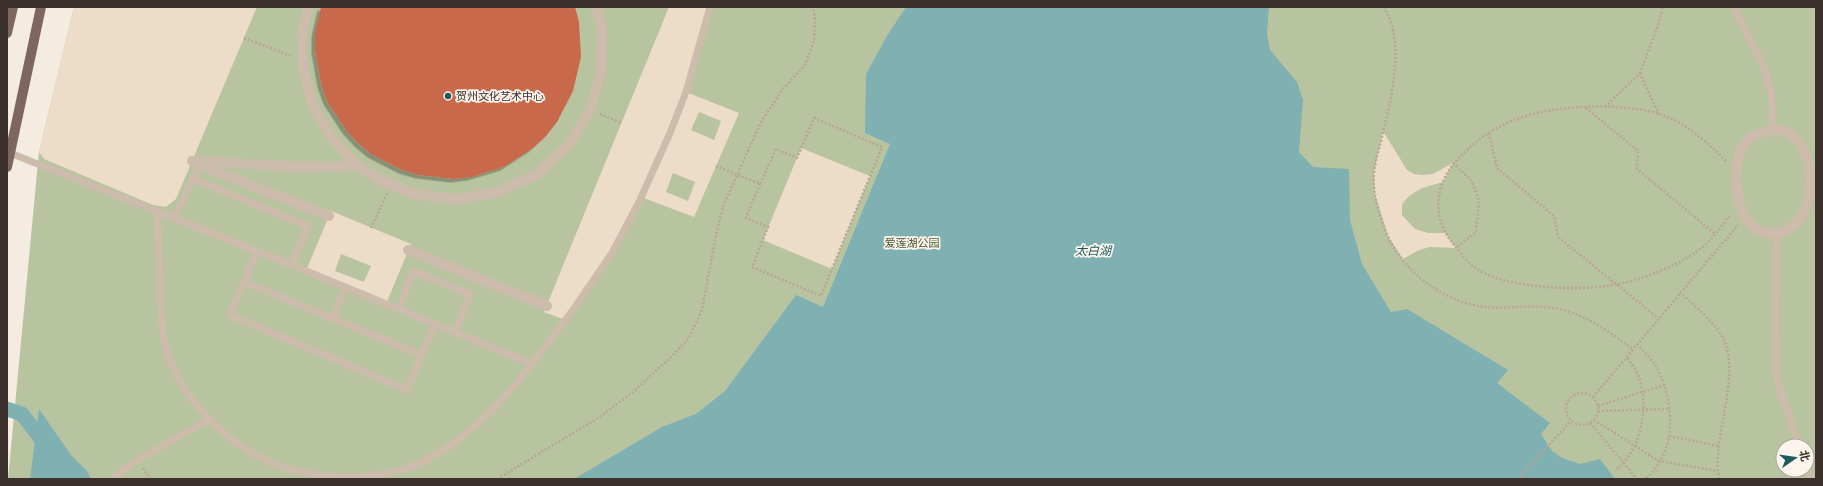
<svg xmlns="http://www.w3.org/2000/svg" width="1823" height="486" font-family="Figtree,'Noto Sans SC',sans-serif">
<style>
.green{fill:#b8c4a0;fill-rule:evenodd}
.plaza{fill:#ecdcc8;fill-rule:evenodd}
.water{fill:#7fb0b2}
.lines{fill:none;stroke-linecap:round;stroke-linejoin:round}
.canal{stroke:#7fb0b2;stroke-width:15}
.building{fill:#c8694b;filter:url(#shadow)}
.path{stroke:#b9a596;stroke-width:2.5;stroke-dasharray:2 2;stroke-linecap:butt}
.lane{stroke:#cdbbac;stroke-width:7}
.street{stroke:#cdbbac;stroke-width:10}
.primary{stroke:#7d675c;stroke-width:10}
.poi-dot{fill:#1f5a5e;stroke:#fbf5ee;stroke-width:1.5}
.labels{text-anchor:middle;stroke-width:3.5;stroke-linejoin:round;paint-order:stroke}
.poi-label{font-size:11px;fill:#3b302b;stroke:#fbf5ee;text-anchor:start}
.park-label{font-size:11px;fill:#4a5a2e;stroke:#fbf5ee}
.water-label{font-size:12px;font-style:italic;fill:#1f5a5e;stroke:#fbf5ee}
</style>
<defs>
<filter id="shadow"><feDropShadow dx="-3.5" dy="3.5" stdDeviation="0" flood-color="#0004"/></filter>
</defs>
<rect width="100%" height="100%" fill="#f4ebe1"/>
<path class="green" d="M74,7H1816V479H8L39,152ZM1783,446H1807V470H1783Z"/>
<path class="plaza" d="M74,7H257L176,199L166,207L153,205L44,159L39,152Z
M669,7H710L686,92L739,113L694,217L641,197L612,253L565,320L544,312ZM699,112L721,121L714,140L691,130ZM673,173L695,182L688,201L666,192Z
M1383,131L1407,170L1414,174L1423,175L1433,174L1453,163L1443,182L1422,188L1409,196L1402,204V215L1415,229L1428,233H1445L1456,248L1429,247L1417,251L1403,259L1388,236L1375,194L1374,172Z
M801,148L870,176L832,269L763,240Z
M331,211L411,244L386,304L306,271ZM341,254L371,266L364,282L335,271Z"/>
<path class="water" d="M906,7H1269L1267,33L1270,50L1297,82L1303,100L1299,152L1313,167L1349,169L1350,220L1362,264L1391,312L1407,309L1508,370L1497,383L1550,423L1541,434L1552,451L1562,458L1580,464L1600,459L1615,479H574L662,427L696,414L725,391L796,295L823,307L890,144L865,133L866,74L887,36Z
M39,409L71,455L87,471L91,479H30Z"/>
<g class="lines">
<path class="canal" d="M7,409L22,414L48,448"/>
</g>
<path class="building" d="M321,7H575L579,22L581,57L573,91L557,122L546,136L533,148L504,167L471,177L454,179L419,175L402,170L371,154L358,143L346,130L327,101L321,84L315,50V33Z"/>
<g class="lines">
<path class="path" d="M1384,7C1387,14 1392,22 1393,30C1400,66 1390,103 1382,137C1379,149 1375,161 1374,173C1372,194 1379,213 1386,232C1401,271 1445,303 1486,307C1513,309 1541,303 1567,311C1591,318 1613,335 1633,349
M244,38L291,56
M1640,73L1659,115
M1605,107L1640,73L1657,28L1663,7
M1586,108L1638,151L1637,169L1715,234
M600,114L621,123
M1489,133L1497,168L1554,216L1558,237L1658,318
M1726,161C1705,140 1682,119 1652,112C1609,102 1538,105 1499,127C1487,133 1476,141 1467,150C1456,160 1448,169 1442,184C1434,207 1439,228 1455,246C1461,254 1468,264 1477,269C1498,283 1538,287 1563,288C1602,289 1631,284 1667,268C1681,262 1697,253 1708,242C1717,233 1724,223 1731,214
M1453,163L1472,181L1479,201L1476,232L1456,248
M716,166L760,184L776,149L797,158L814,118L882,147L821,296L752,267L768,227L746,218L760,184
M371,228L387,194
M1680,292C1693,305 1716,323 1724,340C1738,371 1720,421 1718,455C1717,463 1718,471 1719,479
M1637,344C1644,352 1654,361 1658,370C1675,404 1677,453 1645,479
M1566 409a16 16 0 1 1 32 0a16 16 0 1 1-32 0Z
M1593,397L1738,225
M1598,406L1665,385
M1598,411L1670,409
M1594,420L1659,461L1718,471
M1590,423L1637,479
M1669,436L1719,446
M143,468L150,479
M1617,469C1642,448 1650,405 1638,375C1635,368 1630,362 1626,356
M497,479L598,418L633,392L668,360L689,338L702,310L717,230L724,204L761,122L783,89L805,65L814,41L815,19L813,7
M1526,479L1521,475L1571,421"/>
<path class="lane" d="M1733,7L1762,62L1771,92L1773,130
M10,153L292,265L532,364L575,307L612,253L639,202L670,133L686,92L710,7
M193,179L308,226L292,265
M157,211C158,235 159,260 160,284C161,310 161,336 170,361C184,396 214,429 246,449C292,480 370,486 420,463C465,442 503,402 532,364
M174,218L200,165
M1777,234L1775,309L1776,373L1780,390L1799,446
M257,251L230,315L407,390L435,324
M244,282L422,355
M399,309L413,271L470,294L455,332
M333,318L345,287
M1807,468L1811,479
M112,479L133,463L210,419"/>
<path class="street" d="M308,7L302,32L303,69L313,106L332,138L358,166L378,179L417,195L458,199L499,192L537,174L568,146L590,110L601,71L602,29L596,7
M1773,130C1776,130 1780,129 1782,130C1822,141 1821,237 1770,233C1759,232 1751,227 1746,218C1734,199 1731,157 1748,140C1755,134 1764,131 1773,130Z
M192,161L303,167L358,166
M200,165L329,216
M408,250L547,306"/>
<path class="primary" d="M7,33L13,7
M7,167L41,7"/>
</g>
<circle class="poi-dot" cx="448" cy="96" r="4"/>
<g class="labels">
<g class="poi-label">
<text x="456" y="100">贺州文化艺术中心</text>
</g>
<g class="park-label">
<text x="912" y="247">爱莲湖公园</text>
</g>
<g class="water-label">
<text x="1093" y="255">太白湖</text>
</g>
</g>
<rect width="1823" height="486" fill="none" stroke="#3b302b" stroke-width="16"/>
<g transform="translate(1795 458) rotate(77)"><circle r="19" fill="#fbf5ee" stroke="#aea6a0"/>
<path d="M0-3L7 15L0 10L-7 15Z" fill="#1f5a5e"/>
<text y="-6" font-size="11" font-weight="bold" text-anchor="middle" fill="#3b302b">北</text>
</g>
</svg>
